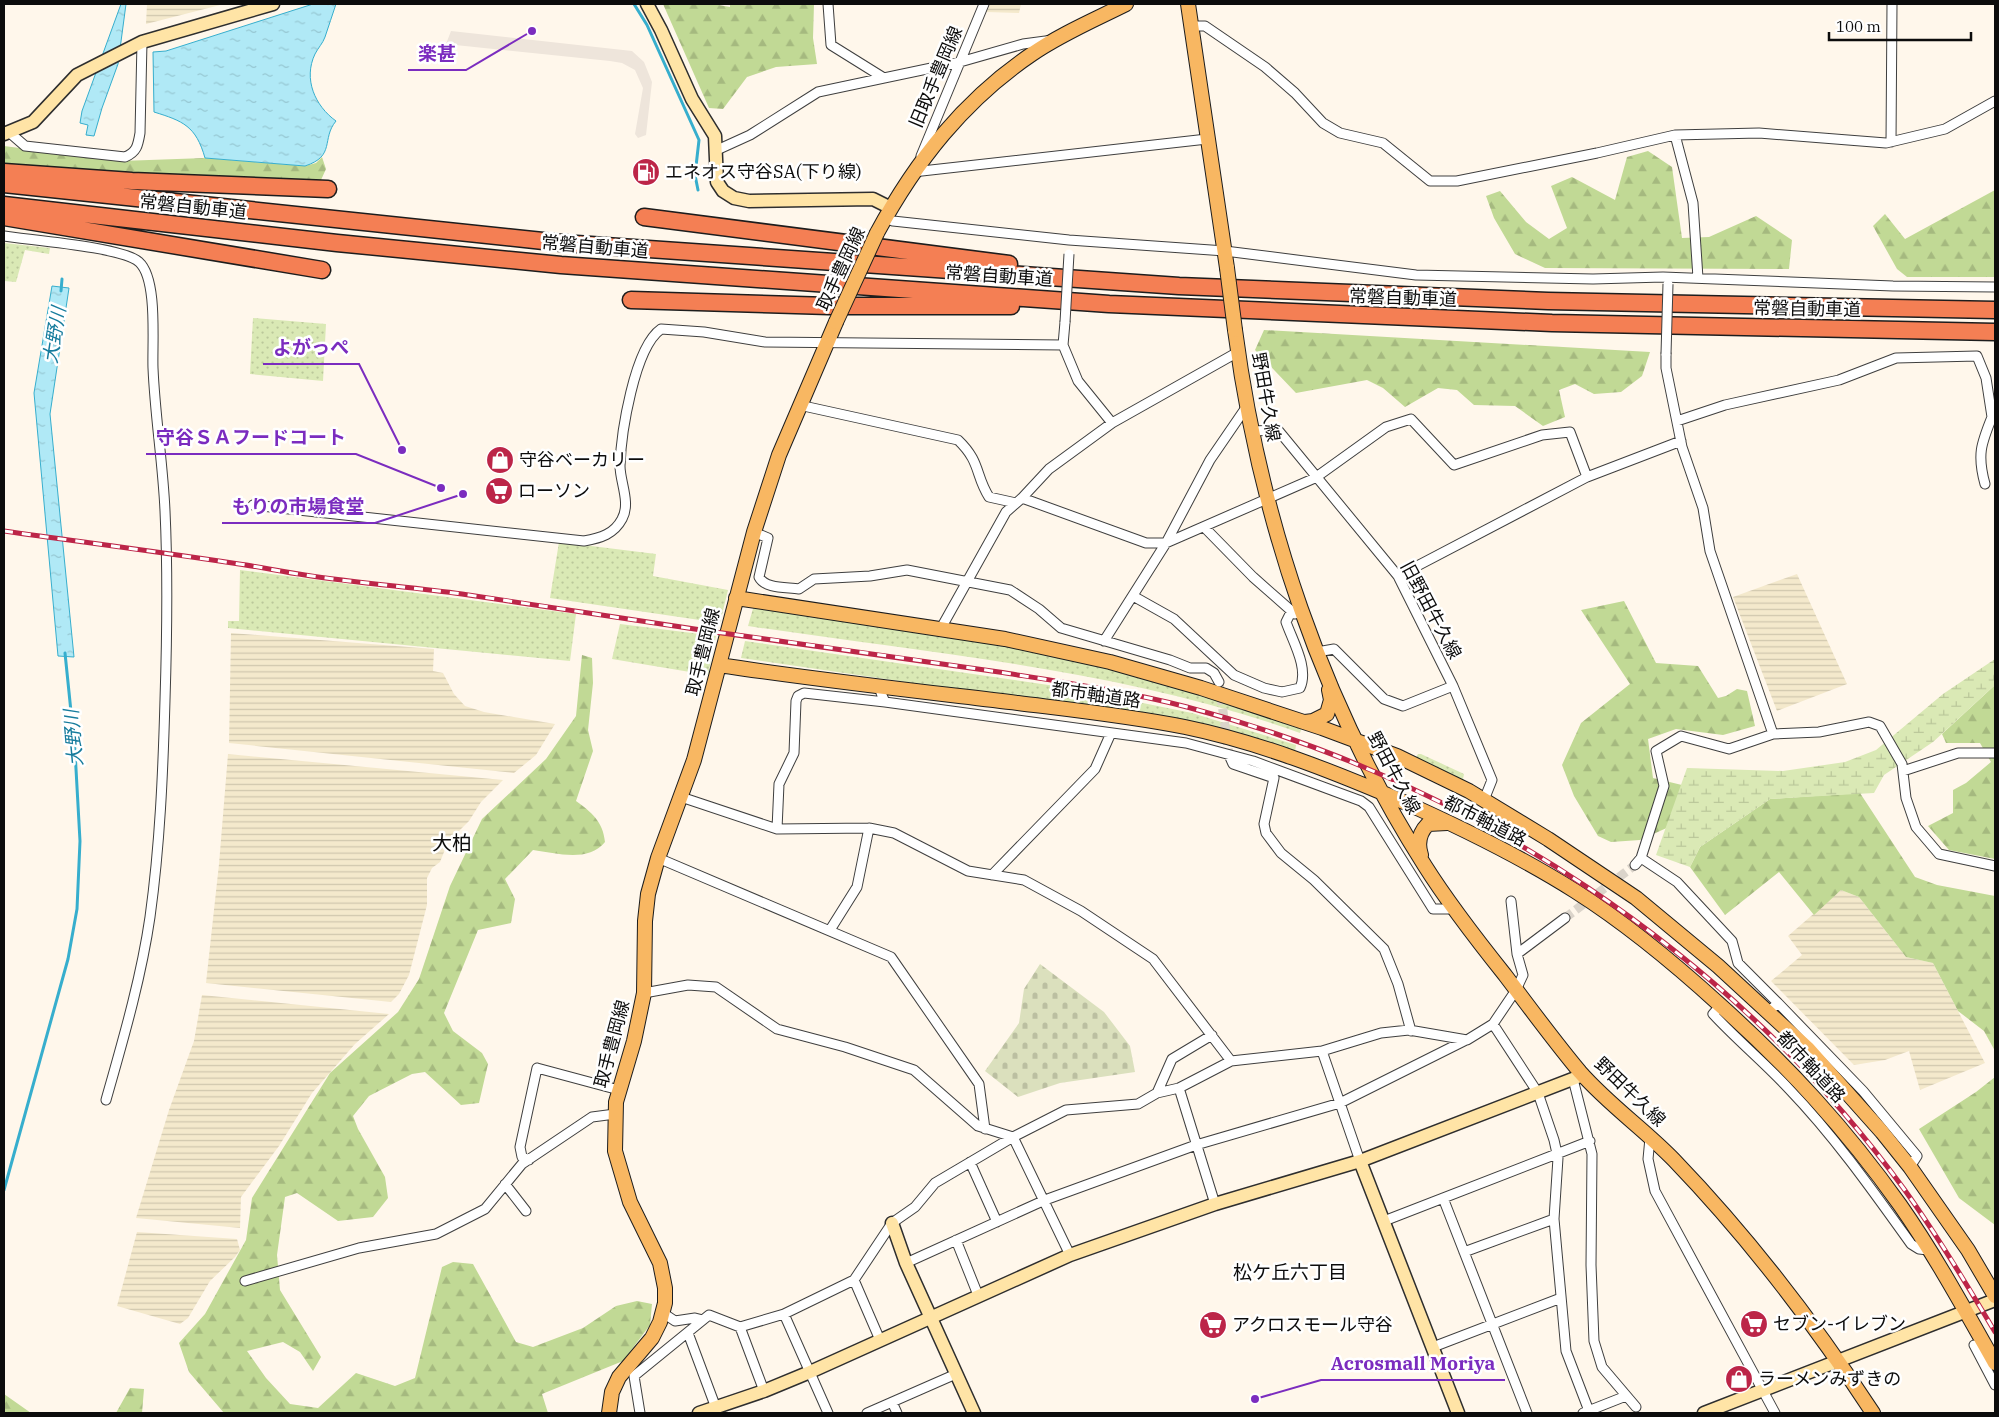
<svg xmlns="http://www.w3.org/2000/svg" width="1999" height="1417" font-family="'IBM Plex Serif','Noto Sans JP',serif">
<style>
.farmland{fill:url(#farmland-rules)}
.green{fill:url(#green-dots)}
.forest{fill:url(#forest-firs)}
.wetland{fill:url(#wetland-marsh)}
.cemetery{fill:url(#cemetery-stones)}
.plaza{fill:#eee5db}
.water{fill:url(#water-ripples);stroke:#37aecd}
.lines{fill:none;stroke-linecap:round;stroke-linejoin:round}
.stream{stroke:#37aecd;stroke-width:3}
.street-tunnel{stroke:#dbd4ca;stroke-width:9;stroke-dasharray:9 4.5;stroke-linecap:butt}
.street-casing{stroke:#3f3f3f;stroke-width:11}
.secondary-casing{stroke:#2e2e2e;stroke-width:15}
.primary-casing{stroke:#1d1d1d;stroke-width:16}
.highway-casing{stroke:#1d1d1d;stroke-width:19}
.street{stroke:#fff;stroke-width:9}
.secondary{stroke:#ffe4a6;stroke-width:12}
.primary{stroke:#f8b762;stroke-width:14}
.highway{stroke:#f47f54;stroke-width:16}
.rail-casing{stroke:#bc2548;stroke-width:5}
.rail{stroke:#fff;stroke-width:3;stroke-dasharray:9;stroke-linecap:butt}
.street-bridge-casing{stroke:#3f3f3f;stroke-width:11;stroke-linecap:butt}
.primary-bridge-casing{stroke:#1d1d1d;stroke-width:16;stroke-linecap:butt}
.street-bridge{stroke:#fff;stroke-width:9}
.primary-bridge{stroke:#f8b762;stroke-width:14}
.labels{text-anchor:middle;stroke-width:5;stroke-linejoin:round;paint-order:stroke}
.street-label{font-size:18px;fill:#0c0c0c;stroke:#fff}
.poi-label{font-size:18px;fill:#0c0c0c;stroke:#fff;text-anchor:start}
.water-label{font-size:19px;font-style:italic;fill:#167c9d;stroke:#fff}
.neighbourhood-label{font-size:19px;fill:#0c0c0c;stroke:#fff}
.quarter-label{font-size:20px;fill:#0c0c0c;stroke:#fff}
.leader{fill:none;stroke:#7b2cbf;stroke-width:2}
.callout-dot{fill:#7b2cbf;stroke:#fff;stroke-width:2}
.callout-label{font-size:19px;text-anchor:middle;font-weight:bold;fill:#7b2cbf;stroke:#fff;stroke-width:5;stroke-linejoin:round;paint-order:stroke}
</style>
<defs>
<pattern id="farmland-rules" width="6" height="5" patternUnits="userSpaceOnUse" patternTransform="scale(1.25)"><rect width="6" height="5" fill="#f4e9cc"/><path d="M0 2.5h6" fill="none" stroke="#d0c7ae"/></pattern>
<pattern id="green-dots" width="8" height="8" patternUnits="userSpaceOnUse" patternTransform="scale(1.25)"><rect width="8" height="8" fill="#dae9b5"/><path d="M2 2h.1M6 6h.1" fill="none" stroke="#bac79a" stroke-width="1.8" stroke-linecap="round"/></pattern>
<pattern id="forest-firs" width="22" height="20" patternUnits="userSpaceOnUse" patternTransform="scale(1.25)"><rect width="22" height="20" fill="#c1d995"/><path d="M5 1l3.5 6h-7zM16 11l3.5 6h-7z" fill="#a5b97f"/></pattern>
<pattern id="wetland-marsh" width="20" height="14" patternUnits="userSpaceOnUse" patternTransform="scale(1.25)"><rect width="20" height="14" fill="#dae9b5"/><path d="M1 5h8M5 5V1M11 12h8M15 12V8" fill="none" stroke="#bac79a"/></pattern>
<pattern id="cemetery-stones" width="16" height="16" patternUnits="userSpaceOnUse" patternTransform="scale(1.25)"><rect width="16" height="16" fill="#dbe0bd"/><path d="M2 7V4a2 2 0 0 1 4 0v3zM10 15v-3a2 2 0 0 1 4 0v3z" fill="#bbbfa1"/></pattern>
<pattern id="water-ripples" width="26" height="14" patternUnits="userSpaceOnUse" patternTransform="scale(1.25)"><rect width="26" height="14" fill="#b0e9f6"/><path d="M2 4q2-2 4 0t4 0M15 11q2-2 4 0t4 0" fill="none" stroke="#96c7d2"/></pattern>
</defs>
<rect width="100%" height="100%" fill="#fff7eb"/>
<path class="farmland" d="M147,4H224L146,24Z
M990,4H1021L1019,13L986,12Z
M1797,574L1847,684L1777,711L1733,597Z
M231,633L434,649L433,671L443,673L454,694L465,706L484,712L555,724L536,755L514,773L229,743Z
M228,754L503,780L481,802L469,821L448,842L440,862L432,868L427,878V905L409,975L399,994L391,1002L206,983L219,864Z
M1841,890L1859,897L1906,957L1933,963L1985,1063L1920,1090L1909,1051L1885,1060L1854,1065L1771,981L1802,955L1788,936Z
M202,995L389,1014L355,1044L312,1093L279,1146L241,1197L240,1228L136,1218L169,1110L194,1041Z
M137,1232L237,1239L240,1250L235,1257L210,1281L188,1318L180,1324L117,1306Z"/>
<path class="green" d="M4,243L50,248L49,254L25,250L16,282L4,281Z
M253,318L326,324L323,381L250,374Z
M559,542L656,554L653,576L728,590L720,623L550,598Z
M240,570L576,614L570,661L228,628V621H239Z
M754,605L1025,645L1187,686L1302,727L1300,733C1123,669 933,654 748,626Z
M620,624L716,636L708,675L612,659Z
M745,641L1069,688L1192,713L1296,745L1295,752L995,695L741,658Z
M1418,754H1421L1464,774L1463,779L1469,783L1414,761Z"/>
<path class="forest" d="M663,4H713L730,7V4H814L813,38L817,64L776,67L747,77L723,109L709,108Z
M4,146L121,161L205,158L305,166L316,163L322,157L326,169L321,180L310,183L4,164Z
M1648,151L1672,167L1682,238L1709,237L1756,216L1792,240L1789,269L1545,268L1515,254L1494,218L1486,196L1500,191L1526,222L1549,239L1567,228L1551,186L1572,177L1615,200L1627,157Z
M1995,190V277H1907L1897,269L1873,226L1885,214L1905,239Z
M1264,330L1650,352L1642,376L1621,392L1594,394L1575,384L1559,390L1565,417L1543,426L1515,406L1474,405L1457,390L1438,388L1405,407L1383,388L1367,380L1296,393L1255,350Z
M1624,601L1656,663L1698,666L1718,698L1726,696L1737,689L1747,691L1755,726L1723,735L1676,729L1648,739L1653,778L1686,786L1691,817L1640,840L1611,842L1598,836L1574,796L1562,765L1581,723L1630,684L1581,610Z
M582,655L592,658L593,683L588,730L593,751L576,801C591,812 603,821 605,842C588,863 556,853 533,850L505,879L515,899L511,923L478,930L444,1013L453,1031L482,1053L488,1064L479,1103L461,1105L425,1072L412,1074L369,1096L353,1116L358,1129L385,1177L388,1198L373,1217L338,1221L297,1193L285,1197L277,1255L280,1290L321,1357L313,1371L300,1352L283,1342L247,1351L266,1378L290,1404L318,1408L356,1373L395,1386L415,1378L442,1267L453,1262L473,1264L516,1342L533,1347L583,1328L616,1306L637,1301L652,1304L650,1325L623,1361L542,1394L548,1413H224L189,1372L179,1343L205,1314L246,1240L252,1198L330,1073L398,1012L419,979L450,886L482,819L546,759L576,716Z
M1995,685V859L1949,850L1928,826L1953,813V790L1966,783L1991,762L1980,743H1946L1942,734Z
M1860,793L1915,877L1937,885L1995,896V1051L1984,1031L1958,1011L1933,963L1906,957L1859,897L1841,890L1814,915L1779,872L1725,915L1690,867L1700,847L1770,799Z
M1995,1074V1225L1959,1198L1919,1129L1976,1092L1995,1077Z
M130,1388L144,1389L142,1413H116Z
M4,1394L31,1413H4Z"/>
<path class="wetland" d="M1995,659V685L1933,742L1884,775L1874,793L1770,799L1700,847L1690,867L1656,855L1687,768L1783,771L1845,762L1876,750L1943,694Z"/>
<path class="cemetery" d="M1040,964L1104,1012L1130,1046L1135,1072L1060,1083L1018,1097L985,1071L1019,1023L1024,989Z"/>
<path class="plaza" d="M451,31L632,51L644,62L652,82L646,135L638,138L635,134L643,88L635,70L622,63L610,61L446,44Z"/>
<path class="water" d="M121,4H126L118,64L102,108L94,136L86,135L88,125L80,123L82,111Z
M313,4H336C332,15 329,26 325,37C323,43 318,48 315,54C303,79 315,106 336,121C321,139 336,156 305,166L205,158C196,126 183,121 154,112L153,52L166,51Z
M52,286L69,288L50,414L74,657L58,656L34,393Z"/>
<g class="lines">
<path class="stream" d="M634,4L647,25L699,140L695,175L698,190
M61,291L62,279
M4,1190L68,959L77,909L80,841L75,751L65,653"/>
<path class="street-tunnel" d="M1219,682L1229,755
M1565,918L1635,865"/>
<g class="street-casing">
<path id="street" d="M828,4L831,45L884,78L960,62L1023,44L1053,40
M1191,26H1205L1265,67L1295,93L1323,123L1340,133L1383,143L1430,181H1457L1597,153L1675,135L1759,133L1886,143L1945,129L1995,101
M10,133L25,146L125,157C137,152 138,145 140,133L142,42
M1675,135L1693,203L1698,278
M1891,142L1892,4
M717,150L750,135L818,92L884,78
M921,156L984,4
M913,172L1207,139
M885,218L893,221L1069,240L1225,251L1416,275L1593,279L1663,277L1893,286L1995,287
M4,236C29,240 123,247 139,262C158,279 152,344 153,368C155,416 163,464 165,511C168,574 167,637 165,700C163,772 160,845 150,917C141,979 123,1040 106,1100
M1063,345L1065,322
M1666,354V368L1682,447L1703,508L1710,551L1773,734
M799,405L958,440C981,462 975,475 989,497L1016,503
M1677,421L1725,405L1839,380L1896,358L1977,356L1986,378L1992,417
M1252,431L1278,430L1398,576L1453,686L1492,780L1484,800
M1985,484C1977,455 1981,444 1992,417H1995
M1022,498L1049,469L1112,423
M253,505L584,541C601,538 614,534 622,519C631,503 620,482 620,466C621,434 634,348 661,329L704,332L765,342L1063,345L1078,381L1112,423L1238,352
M1205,528L1253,577L1295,614
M754,532L768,538L759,577C765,589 787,587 799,589L814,579L870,576L907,570L1010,590L1039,609L1061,628L1170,660L1190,668H1206L1214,673L1219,682
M1398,576L1587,477L1681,441
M1133,596L1174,619L1234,675L1264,688L1282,692L1300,688C1309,668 1293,642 1286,622L1291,612
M940,630L1006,512L1022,498L1146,543H1166L1315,478L1386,427L1411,419L1454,465L1542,435L1570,432L1587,477
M1104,641L1166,543L1210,460L1247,406
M1317,652L1334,649L1384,699L1403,706L1453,686
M882,685L881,693L885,702L1186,743L1253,761L1361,801L1369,807L1433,909H1454
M1229,755L1233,764L1274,778L1264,824L1266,833L1281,853L1314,880L1384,949L1398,984L1411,1031
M1903,771L1958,753H1995
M681,797L777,829L869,828L894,833L968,871L1024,880L1081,911L1153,959L1231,1061L1322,1051L1381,1033L1409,1030L1467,1040L1493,1024L1516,990L1523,975L1517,954L1511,901
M777,829L779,784L794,753L796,701L798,696L804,693L885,702
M658,858L891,957L979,1084L985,1129
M1641,858L1677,882L1732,941L1738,963L1778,1003L1768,1012
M1635,865L1641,858L1664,786L1656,751L1681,736L1729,749L1773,734L1819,732L1869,722L1880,726L1902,764L1906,798L1916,827L1939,854L1995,866
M992,875L1095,769L1111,733
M830,930L857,887L869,828
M1517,954L1565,918
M644,993L688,985L716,987L777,1029L845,1047L914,1070L978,1126L1013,1137L1070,1255
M1778,1003L1863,1091L1917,1156L1910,1167
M1721,1005L1713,1014C1737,1040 1765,1063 1789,1089C1835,1137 1873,1191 1911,1244L1919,1249L1928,1250
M1493,1024L1538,1093L1554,1140L1558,1158L1554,1219L1566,1351L1589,1411
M1322,1051L1360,1161
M1573,1079L1592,1154L1591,1265L1594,1341L1602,1367L1636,1407
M1179,1088L1215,1204
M1157,1093L1179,1088L1231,1061
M1650,1138L1648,1159L1655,1191L1775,1413
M529,1160L522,1157L520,1147L537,1068L619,1090
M970,1162L997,1222
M505,1184L526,1211
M1443,1198L1527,1413
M1384,1221L1590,1141
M956,1240L978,1295
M1464,1252L1554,1219
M906,1263L1045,1200L1196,1145L1340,1103L1466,1040
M854,1280L880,1340
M245,1281L359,1248L436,1234L485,1209L522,1164L592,1117L615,1114
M663,1313L675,1321L695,1318L703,1320
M784,1314L828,1413
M740,1327L764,1391
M688,1333L716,1408
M1974,1345L1995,1385
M1433,1347L1561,1298
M892,1402L897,1413
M640,1413L634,1376L709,1315L740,1327L784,1314L854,1280L892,1223L915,1207L935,1183L1013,1137L1066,1110L1138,1104L1157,1093L1172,1059L1212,1035
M867,1413L956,1374
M1583,1413L1626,1396"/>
</g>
<g class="secondary-casing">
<path id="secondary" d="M647,4L661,30L692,99L715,136L717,182L723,191L734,198L749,201L873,199L891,208
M4,134L33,122L77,75L142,42L273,4
M1360,1161L1458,1413
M892,1223L906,1263L974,1413
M699,1413L764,1391L810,1372L1070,1255L1215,1204L1360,1161L1583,1075
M1704,1413L1995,1300"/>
</g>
<g class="primary-casing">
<path id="primary" d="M1188,4L1227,268
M877,233C916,161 964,100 1032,54C1061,34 1094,20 1126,4
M1235,330C1260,520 1322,704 1425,866C1449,904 1477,940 1505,975C1530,1008 1554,1041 1580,1072C1609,1105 1644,1129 1674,1160C1749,1238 1814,1323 1873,1413
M736,598L1005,639L1110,662L1201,688L1322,728L1397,756L1469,791L1548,839L1636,898L1718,966L1808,1049L1882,1132L1910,1167L1968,1250L1995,1296
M719,665C818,680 918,691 1018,703C1074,710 1130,716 1185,727C1258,742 1329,770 1397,799C1458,826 1518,855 1575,891C1627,924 1674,963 1720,1005C1789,1067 1846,1129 1900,1205C1935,1255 1965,1310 1995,1363
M1305,722L1313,721L1327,714L1331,700L1329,690
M1421,855C1417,843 1419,833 1428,824L1447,823
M609,1413L612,1392L619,1377L652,1338L660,1322L665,1303V1288L660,1263L630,1202L615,1151L616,1102L634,1041L644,993L645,921L648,894L658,858L694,760L754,532L779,455L836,322"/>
</g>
<g class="highway-casing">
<path id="highway" d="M4,172L132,181L328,189
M4,184L562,243L1179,286L1548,301L1995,310
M4,205L337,243L561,265L1109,304L1552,323L1995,332
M4,217L322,270
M644,217L1009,264
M631,300L829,306H1011"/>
</g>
<use href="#street" class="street"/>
<use href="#secondary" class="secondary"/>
<use href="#primary" class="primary"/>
<use href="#highway" class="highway"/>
<g class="rail-casing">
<path id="rail" d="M4,531C82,542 160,552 239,564C261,567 283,572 305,575C357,583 410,587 462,594C544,606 626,619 708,631C805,644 902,658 999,672C1062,682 1125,691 1187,707C1471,782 1730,951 1904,1189C1937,1235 1966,1283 1995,1332"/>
</g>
<use href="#rail" class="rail"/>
<g class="street-bridge-casing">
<path id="street-bridge" d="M1065,322L1069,254
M1666,354L1668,284"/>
</g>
<g class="primary-bridge-casing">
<path id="primary-bridge" d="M1227,268L1235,330
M836,322L877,233"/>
</g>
<use href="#street-bridge" class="street-bridge"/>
<use href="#primary-bridge" class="primary-bridge"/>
</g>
<defs>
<g id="fuel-disc" transform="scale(1.4375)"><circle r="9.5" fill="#bc2548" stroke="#fff"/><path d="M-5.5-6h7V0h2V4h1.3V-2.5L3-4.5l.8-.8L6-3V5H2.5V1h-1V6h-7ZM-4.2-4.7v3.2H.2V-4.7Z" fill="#fff"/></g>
<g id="shop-disc" transform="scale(1.4375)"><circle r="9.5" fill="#bc2548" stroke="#fff"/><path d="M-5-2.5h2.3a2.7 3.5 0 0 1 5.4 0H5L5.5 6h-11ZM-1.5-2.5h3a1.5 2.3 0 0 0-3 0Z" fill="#fff"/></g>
<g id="supermarket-disc" transform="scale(1.4375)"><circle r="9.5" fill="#bc2548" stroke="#fff"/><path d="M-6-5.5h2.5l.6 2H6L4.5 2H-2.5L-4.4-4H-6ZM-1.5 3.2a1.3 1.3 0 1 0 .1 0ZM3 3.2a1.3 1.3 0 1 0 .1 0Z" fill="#fff"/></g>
</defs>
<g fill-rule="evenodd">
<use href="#fuel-disc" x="646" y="172"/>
<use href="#shop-disc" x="500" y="460"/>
<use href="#supermarket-disc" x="499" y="491"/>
<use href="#supermarket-disc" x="1754" y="1324"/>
<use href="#supermarket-disc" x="1213" y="1325"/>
<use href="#shop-disc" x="1739" y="1379"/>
</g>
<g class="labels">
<g class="street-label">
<text transform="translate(936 77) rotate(-67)" y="6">旧取手豊岡線</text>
<text transform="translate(193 207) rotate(6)" y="6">常磐自動車道</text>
<text transform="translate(595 247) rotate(5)" y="6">常磐自動車道</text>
<text transform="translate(841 269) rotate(-65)" y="6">取手豊岡線</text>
<text transform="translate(999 276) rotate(4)" y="6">常磐自動車道</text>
<text transform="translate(1403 298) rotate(2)" y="6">常磐自動車道</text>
<text transform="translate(1807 309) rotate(1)" y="6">常磐自動車道</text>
<text transform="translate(1266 397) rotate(80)" y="6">野田牛久線</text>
<text transform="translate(1431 610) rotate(62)" y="6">旧野田牛久線</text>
<text transform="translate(703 652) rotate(-76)" y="6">取手豊岡線</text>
<text transform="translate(1096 695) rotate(8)" y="6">都市軸道路</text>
<text transform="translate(1394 773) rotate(62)" y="6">野田牛久線</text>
<text transform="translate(1485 821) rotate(27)" y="6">都市軸道路</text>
<text transform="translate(612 1044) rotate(-75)" y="6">取手豊岡線</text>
<text transform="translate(1811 1067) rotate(47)" y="6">都市軸道路</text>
<text transform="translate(1630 1092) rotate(44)" y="6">野田牛久線</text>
</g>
<g class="poi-label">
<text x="665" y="178">エネオス守谷SA(下り線)</text>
<text x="519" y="466">守谷ベーカリー</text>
<text x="518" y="497">ローソン</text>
<text x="1773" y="1330">セブン-イレブン</text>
<text x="1232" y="1331">アクロスモール守谷</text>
<text x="1758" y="1385">ラーメンみずきの</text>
</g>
<g class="water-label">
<text transform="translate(54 335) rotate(-81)" y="7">大野川</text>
<text transform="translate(73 738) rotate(-95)" y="7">大野川</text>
</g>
<g class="neighbourhood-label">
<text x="1290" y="1279">松ケ丘六丁目</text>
</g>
<g class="quarter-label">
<text x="452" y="850">大柏</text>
</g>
</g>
<path class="leader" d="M532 31L466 70H408M402 450L359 364H263M441 488L356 454H146M463 494L375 523H222M1255 1399L1321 1380H1505"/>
<g class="callout-dot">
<circle cx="532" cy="31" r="5"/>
<circle cx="402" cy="450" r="5"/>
<circle cx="441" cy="488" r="5"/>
<circle cx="463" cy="494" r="5"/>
<circle cx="1255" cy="1399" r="5"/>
</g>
<g class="callout-label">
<text x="437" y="60">楽甚</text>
<text x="311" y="354">よがっぺ</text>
<text x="251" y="444">守谷ＳＡフードコート</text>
<text x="298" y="513">もりの市場食堂</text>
<text x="1413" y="1370">Acrosmall Moriya</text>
</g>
<rect width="1999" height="1417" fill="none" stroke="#0c0c0c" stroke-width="10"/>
<path d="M1829 32v8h142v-8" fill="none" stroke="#0c0c0c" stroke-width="2.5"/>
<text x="1836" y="32" font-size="15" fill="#0c0c0c" stroke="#ffffff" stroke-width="4" paint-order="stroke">100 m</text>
</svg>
